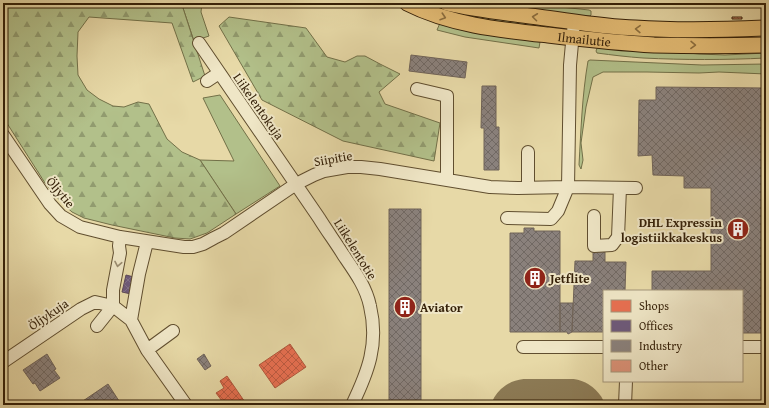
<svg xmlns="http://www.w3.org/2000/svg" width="769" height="408" font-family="'Gentium Book Plus',serif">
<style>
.green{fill:#b2c08a;stroke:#727048}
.forest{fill:url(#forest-firs);stroke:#727048}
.shops{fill:url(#shops-cross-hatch);stroke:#b1573b}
.offices{fill:url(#offices-cross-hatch);stroke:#5c4858}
.industry{fill:url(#industry-cross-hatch);stroke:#706459}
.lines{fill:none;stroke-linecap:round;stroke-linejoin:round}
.taxiway{stroke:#8d7c57;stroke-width:28}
.building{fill:url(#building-cross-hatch);stroke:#331f07}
.minor-casing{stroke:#604e2f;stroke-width:14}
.major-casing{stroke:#331f07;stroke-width:17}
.minor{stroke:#efe6c6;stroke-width:12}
.major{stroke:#e4bc74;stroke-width:15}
.oneway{stroke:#8c6e3e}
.oneway2{stroke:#9a8c70}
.labels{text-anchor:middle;stroke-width:4;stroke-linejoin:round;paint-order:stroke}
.street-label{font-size:13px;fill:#331f07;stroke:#efe6c6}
.poi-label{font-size:13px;font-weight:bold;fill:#331f07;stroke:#efe6c6;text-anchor:start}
</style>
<defs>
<pattern id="forest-firs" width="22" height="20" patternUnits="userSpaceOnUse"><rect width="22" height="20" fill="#b2c08a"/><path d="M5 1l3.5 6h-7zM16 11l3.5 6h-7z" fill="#919b6f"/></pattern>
<pattern id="shops-cross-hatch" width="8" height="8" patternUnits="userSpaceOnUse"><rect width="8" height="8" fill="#e76f51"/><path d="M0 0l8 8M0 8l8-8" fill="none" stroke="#bc5b41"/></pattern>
<pattern id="offices-cross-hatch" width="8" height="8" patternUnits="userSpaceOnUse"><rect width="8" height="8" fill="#6d597a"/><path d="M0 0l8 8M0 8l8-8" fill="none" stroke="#827289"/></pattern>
<pattern id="industry-cross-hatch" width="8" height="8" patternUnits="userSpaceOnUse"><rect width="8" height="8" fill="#8a817c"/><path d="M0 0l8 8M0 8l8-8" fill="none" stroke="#716964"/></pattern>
<pattern id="building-cross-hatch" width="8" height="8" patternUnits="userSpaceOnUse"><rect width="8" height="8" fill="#db9177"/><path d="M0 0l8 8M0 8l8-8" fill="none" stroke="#b27660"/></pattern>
</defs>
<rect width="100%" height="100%" fill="#e7d9a7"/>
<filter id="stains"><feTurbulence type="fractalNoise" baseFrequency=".005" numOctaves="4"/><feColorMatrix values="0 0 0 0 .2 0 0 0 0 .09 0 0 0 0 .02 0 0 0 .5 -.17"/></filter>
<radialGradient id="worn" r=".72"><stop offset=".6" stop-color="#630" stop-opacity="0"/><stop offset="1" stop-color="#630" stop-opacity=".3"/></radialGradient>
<path class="green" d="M180,3H202L201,12L209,36L194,41L183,8Z
M423,3H433L445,6L543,22L542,28L461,16Z
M485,3H523L589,10L591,11V15L590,16H579Z
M440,23L458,29L540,42L539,48L465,37L437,30Z
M606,45L699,54L725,55L766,53V58C725,60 684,60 643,58C628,57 612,55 597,53L596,51L598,46Z
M590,60L702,65L766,64V74L719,72L699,73L647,72H603L593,77L586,107L581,143L583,160L581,169L579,165C581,130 582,96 588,61Z
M220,95L280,186L236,214L200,160L234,161L203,98Z"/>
<path class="forest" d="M3,3H180L183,8L205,76L193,82L172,23L89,17L78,32L77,56L78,75L87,90L99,99L113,106L124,107L138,102L149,104L167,139L182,152L200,160L236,214L207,233L190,239L175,238L112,225L84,218L72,212L62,203L45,183L3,117Z
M229,17L306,28L327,57L345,62L357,56H365L380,64L400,74L379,92L385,104L440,123L434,161L343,141L262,100L219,26Z"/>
<path class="shops" d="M290,344L306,367L275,388L259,365Z
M227,376L247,405H225L216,393L224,388L220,381Z"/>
<path class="offices" d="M126,275L134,277L131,294L122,292Z"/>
<path class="industry" d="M411,55L467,62L465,78L409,71Z
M482,86H496V127H499V170H484V128H481Z
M656,87L766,88V333H742V291H652V271H711V188H684V176L653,175L652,155L638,156L639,100H656Z
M389,209H421V405H389Z
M524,228H534V231H560V332H510V233H524Z
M593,250H605V262H626L625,291H604V332H572L575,261H593Z
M560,303H573L572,332L568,334L567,332H560Z
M47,354L56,369L54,370L60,378L40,391L35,383L33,384L23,370Z
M204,354L211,366L205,370L197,359Z
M108,384L121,404L120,405H77Z"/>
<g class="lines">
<path class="taxiway" d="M506,405C511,397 516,394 525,393H572C580,394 585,398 590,405"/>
</g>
<path class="building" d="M732,17H742V19H732Z"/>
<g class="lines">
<g class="minor-casing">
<path id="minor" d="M199,43C239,102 279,160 319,218C327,231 336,243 344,256C355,272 366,287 370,306C379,344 368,372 352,405
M207,81L219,73
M417,89L447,96V180
M3,135L50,204L61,216L80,227L120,237L184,247H193L203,244L214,238L224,233L296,184L314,175L324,171L347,167H361L380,169L490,187L518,188L568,187L636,188
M528,152V188
M594,216V246L612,245L618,237L620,188
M507,218L551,219L558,211L568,187L570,65L574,22
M131,320L139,274L147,242
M97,326L113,306L131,320L147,350L186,405
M523,347H604
M742,347H766
M147,350L173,331
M3,362L81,309L95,302L113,306V290L120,253L119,246L120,237
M625,405L626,381"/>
</g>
<g class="major-casing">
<g id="major">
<path id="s1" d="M407,3C450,25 501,30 548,35C583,39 619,43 654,45C691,46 729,46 766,45"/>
<path d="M447,3C477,10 508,13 538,17C570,21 602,27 635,28C678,31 722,30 766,28"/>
</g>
</g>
<use href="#minor" class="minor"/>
<use href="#major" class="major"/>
</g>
<defs><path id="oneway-chevron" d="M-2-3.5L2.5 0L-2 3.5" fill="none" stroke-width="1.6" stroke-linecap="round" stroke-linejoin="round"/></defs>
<g class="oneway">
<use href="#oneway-chevron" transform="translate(443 17) rotate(18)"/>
<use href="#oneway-chevron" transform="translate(535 17) rotate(-173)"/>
<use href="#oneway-chevron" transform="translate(638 29) rotate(-178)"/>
<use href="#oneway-chevron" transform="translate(693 45) rotate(1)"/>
</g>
<use class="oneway2" href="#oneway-chevron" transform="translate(118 264) rotate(101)"/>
<defs>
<g id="building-disc" transform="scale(1.15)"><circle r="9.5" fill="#8f2418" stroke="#efe6c6"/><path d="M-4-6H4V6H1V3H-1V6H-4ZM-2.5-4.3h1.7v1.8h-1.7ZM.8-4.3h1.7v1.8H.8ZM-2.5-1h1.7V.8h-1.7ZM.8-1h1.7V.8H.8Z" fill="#fff"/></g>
</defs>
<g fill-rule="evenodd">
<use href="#building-disc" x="738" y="229"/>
<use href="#building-disc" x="535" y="278"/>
<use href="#building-disc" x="405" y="307"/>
</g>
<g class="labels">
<g class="street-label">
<text dy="5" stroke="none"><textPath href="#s1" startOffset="182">Ilmailutie</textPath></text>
<text transform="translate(259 106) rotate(55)" y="5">Liikelentokuja</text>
<text transform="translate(333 158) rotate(-10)" y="5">Siipitie</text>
<text transform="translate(61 192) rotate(50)" y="5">Öljytie</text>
<text transform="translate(356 249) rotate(58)" y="5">Liikelentotie</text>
<text transform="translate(48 314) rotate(-34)" y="5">Öljykuja</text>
</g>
<g class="poi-label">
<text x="722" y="227" text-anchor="end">DHL Expressin<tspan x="722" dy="15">logistiikkakeskus</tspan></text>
<text x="550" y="283">Jetflite</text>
<text x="420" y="312">Aviator</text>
</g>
</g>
<rect width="769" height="408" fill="none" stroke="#e7d9a7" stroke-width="16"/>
<rect x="4" y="4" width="761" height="400" fill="none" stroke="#331f07" stroke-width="2"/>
<rect x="8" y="8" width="753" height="392" fill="none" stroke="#331f07"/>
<rect x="603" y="290" width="140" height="92" fill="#efe6c6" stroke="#a4967a"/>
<rect x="611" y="300" width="20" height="12" fill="#e76f51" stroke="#a4967a"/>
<text x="639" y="310" font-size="12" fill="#331f07">Shops</text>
<rect x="611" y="320" width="20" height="12" fill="#6d597a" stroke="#a4967a"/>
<text x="639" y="330" font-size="12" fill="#331f07">Offices</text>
<rect x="611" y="340" width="20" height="12" fill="#8a817c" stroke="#a4967a"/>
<text x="639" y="350" font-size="12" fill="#331f07">Industry</text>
<rect x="611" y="360" width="20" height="12" fill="#db9177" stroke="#a4967a"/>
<text x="639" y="370" font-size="12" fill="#331f07">Other</text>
<rect width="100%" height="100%" filter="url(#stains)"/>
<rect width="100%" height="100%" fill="url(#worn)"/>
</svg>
